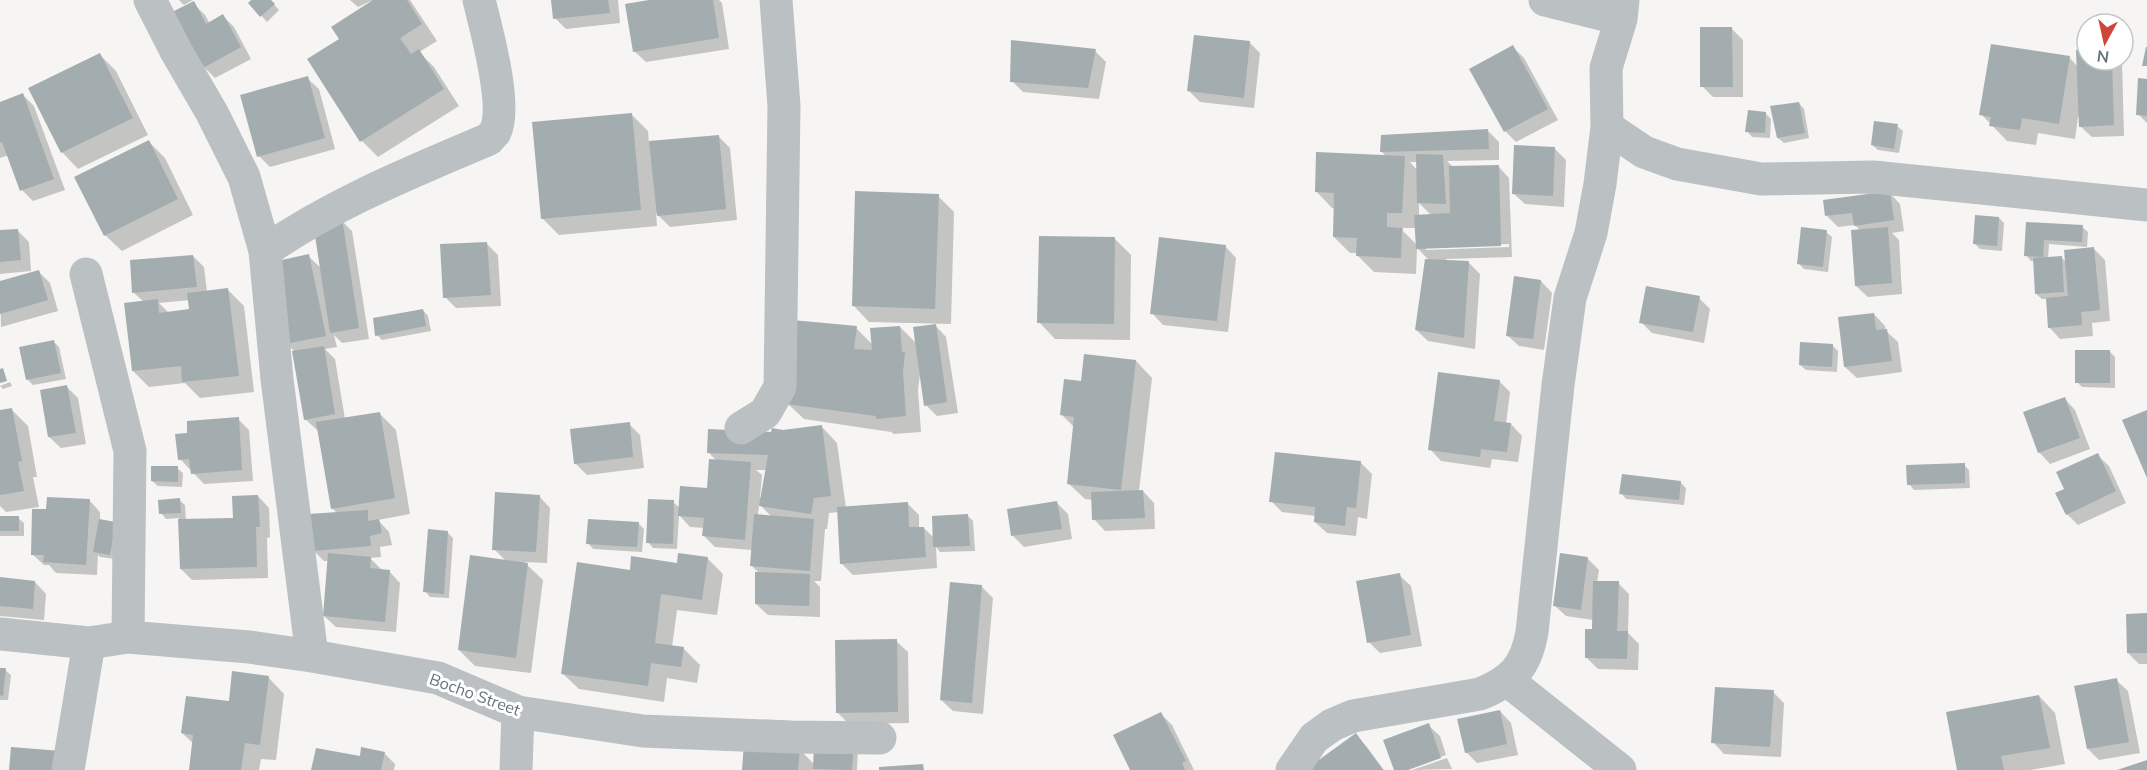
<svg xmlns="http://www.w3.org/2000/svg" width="2147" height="770" font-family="Mulish,sans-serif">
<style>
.shadow{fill:#0003;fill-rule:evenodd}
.building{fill:#a3acaf}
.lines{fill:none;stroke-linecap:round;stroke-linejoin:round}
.minor{stroke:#bbc0c2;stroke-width:33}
.labels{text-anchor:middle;stroke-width:6;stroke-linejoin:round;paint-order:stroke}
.street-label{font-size:16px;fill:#64757b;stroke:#fff}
</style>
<rect width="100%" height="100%" fill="#f6f5f3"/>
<path class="shadow" d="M179,0H193L184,5Z
M253,0H270L279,10L267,22L250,3Z
M350,0H410L437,41L419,52L434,67L459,106L378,157L362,141L341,40L372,3L371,1L358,7Z
M553,0H618L620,23L566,29L555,18Z
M658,0H719L722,3L729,49L646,62L634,51Z
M193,3L205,15L210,24L223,16L234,27L251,59L215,78L204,67Z
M1732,29L1743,40V97H1713L1702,86Z
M1249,42L1260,53L1254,108L1200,102L1189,91Z
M1513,47L1524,58L1558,120L1516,142L1505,131Z
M1095,51L1106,62L1099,99L1023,92L1012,81Z
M2087,51V60L2122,61L2124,136L2092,137L2080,126V117H2078L2075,139L2038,133L2036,145L2007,141L1981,114L2069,57L2078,67Z
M100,55L116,71L148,135L78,169L62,152Z
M307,78L319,89L335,149L270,167L259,156Z
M2147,80V123L2138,114Z
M23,95L34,106L65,190L33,201L22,190L9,155L0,158V103Z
M1799,103L1804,109L1809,138L1784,143L1778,138Z
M1765,113L1771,119L1770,138L1752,137L1747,131Z
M632,115L648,131L649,143L718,136L730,148L737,220L670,227L656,213L657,226L559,235L542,218Z
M1897,126L1903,131L1899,153L1878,150L1872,145Z
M1488,131L1499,142V160L1447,161L1454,168L1498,166L1509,178L1512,257L1446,259V261L1468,262L1480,274L1475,349L1428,341L1416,330L1430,261L1417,248L1416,274L1374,272L1358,256V253H1350L1334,237L1335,208H1332L1316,191L1386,156L1381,151ZM1410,162H1418V171ZM1419,203L1432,216H1419ZM1403,228H1416L1417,245L1403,231ZM1509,244V247L1426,250V247Z
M148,141L165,158L193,215L122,251L105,235Z
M1555,149L1566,160L1564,207L1525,204L1513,193Z
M1889,192L1900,204L1904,231L1892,233L1899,240L1902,294L1868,297L1856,286L1860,230L1855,225L1838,227L1827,216Z
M938,196L954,212L951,324L869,322L853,305Z
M1999,218L2004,223L2002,251L1980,249L1974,243Z
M341,220L352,231L369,339L342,343L334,335L337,347L325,349L335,359L345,419L380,414L396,430L410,514L378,520L389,532L392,545L380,547L381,557L370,558L382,570L389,571L400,583L396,632L336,627L324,616L329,561H324L313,550L337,513L332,508L319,430H317L305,419L294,351L286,343L308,256L321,268Z
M2028,224L2082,227L2088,232L2087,247L2049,244L2048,259L2062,258L2066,262L2094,249L2105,260L2110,321L2092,323L2093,336L2060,339L2049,327L2047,299H2042L2036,294L2034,261H2031L2026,255Z
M17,230L29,242L31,271L0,274V232Z
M1826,232L1832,237L1828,272L1804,269L1798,263Z
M1115,239L1131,255L1130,340L1055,339L1039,322Z
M487,244L498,255L501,306L456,308L445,297Z
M1225,246L1236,258L1228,332L1163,325L1152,313Z
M193,256L204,267L207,292L228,290L244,306L254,392L200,398L185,383L149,387L133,371L144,302L134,293ZM190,300L191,311L169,313L159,303Z
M39,272L50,283L58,311L1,327L0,283Z
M1541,281L1552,293L1544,350L1519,346L1507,335Z
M1699,298L1710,309L1704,343L1652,333L1641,322Z
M423,310L428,316L431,331L382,340L377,335Z
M1874,314L1885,326L1886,331L1898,342L1902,372L1857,378L1845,367Z
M935,325L946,337L958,413L937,416L926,405L920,374L918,390L921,432L894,434L891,432L804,419L787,403L856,328L873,345L900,327L917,344Z
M54,342L59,347L66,379L33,385L27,379Z
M1832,345L1838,351L1837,372L1806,370L1800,365Z
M2109,351L2115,357V388L2082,387L2077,382Z
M1136,361L1152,378L1139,491H1143L1154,503L1155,529L1105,531L1094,519L1093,500L1085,499L1068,483L1075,428L1061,414L1082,383Z
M1499,381L1510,392L1506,424H1511L1522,436L1518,462L1492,459L1490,468L1441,461L1430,449Z
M10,382L12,386L3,389L0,386Z
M67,387L78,398L86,444L61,448L49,437Z
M2064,398L2075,410L2090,449L2050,464L2039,452Z
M12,410L28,426L37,477H33L39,507L6,512L0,506V411Z
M238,419L249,430L253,481L204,484L180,459L189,434Z
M629,424L640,435L644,468L587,475L575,463Z
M821,426L837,443L846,508L907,503L919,515V528H924L934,538L968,516L973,521L975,551L940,552L936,547L937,568L853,575L842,564L838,512L829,513L827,529H825L821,581H814L820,587V617L768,615L756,604L760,574L751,565L752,550L715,547L704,536L705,528L690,527L679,515L677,549L653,548L648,542L673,502L680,508L708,490L717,461L708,452L773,433ZM756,470H767L762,497H760L762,475ZM759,504L772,517L758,515Z
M2097,455L2109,466L2126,503L2078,525L2067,514L2066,489Z
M1360,462L1372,474L1367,519L1358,517L1356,536L1327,533L1315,522L1316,516L1282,512L1271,501Z
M1964,465L1969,470L1970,488L1914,490L1909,484Z
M177,468L183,473L182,487L158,486L152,481Z
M1680,482L1686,488L1684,505L1626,499L1621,493Z
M258,496L269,508L270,537L267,538L268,578L192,580L181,569L179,518L166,519L161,513L179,500L185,505L186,521L234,519Z
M539,496L550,508L547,563L524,562L543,580L531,673L475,666L459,650L506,561L494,549Z
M89,500L100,512V521L115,524V559L100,557L98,555L97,575L56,573L49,565H44L32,554L47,511Z
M1057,503L1068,514L1072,539L1024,547L1013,536L1009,511Z
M0,517L18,518L24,523V536H0Z
M638,523L644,529L642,552L593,549L588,543Z
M447,532L453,538L449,598L430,597L425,591Z
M707,558L723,574L717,615L677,610L672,647L683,648L700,665L697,683L667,678L664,702L579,689L562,673L631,572L678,565Z
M1587,558L1599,570L1597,583H1618L1629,594L1628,633L1639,644L1638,670L1598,669L1586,657L1593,630V620L1566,616L1554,605Z
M1399,575L1411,586L1422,646L1380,653L1369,642Z
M0,579L35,582L46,594L44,620L0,616Z
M981,586L993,598L983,714L953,711L941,700Z
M2147,615V664H2139L2128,653Z
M896,641L908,652L909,723L849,724L837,712Z
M0,669L5,670L11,675L8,700H0Z
M268,677L284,694L276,760L261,759L259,770H190L194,744L182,733Z
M2116,680L2128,691L2140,753L2099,760L2088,749Z
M1773,692L1784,703L1781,757L1724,754L1713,742Z
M2039,696L2055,713L2065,764L2030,770H1958Z
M1500,711L1511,723L1518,755L1477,763L1466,752Z
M1161,714L1172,725L1194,770H1132Z
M1428,725L1440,736L1446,755L1403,770H1396Z
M1356,735L1367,747L1384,770H1308Z
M799,749L815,765L858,751L857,770H743Z
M384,753L395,764L394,770H313Z
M1447,758L1452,769L1412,770Z"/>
<path class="building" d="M251,0H271L275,4L260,17L248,3Z
M373,0H407L422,24L400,38L411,54L419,49L444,89L360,142L307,59L339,39L331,27Z
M551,0H608L610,13L553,19Z
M649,0H713L719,38L633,52L625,4Z
M194,1L206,24L223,14L241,47L203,68L172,12Z
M1700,27H1732L1733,87H1700Z
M1194,35L1250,41L1244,98L1187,91Z
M1011,40L1096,49L1088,88L1010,82Z
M1991,44L2070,56L2059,124L2022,118L2020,130L1989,126L1991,117L1979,115Z
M1513,45L1548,109L1504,132L1469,69Z
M2146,47H2147V66H2142Z
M2076,50H2087V60H2112L2114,125L2079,127Z
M100,53L133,118L61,153L28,88Z
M308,76L325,138L257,157L240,95Z
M2138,78L2147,79V116L2136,115Z
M23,93L54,179L20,191L2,142L0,143V102Z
M1799,102L1805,133L1777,138L1770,106Z
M1748,110L1766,112L1765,133L1745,132Z
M632,113L641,210L541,219L532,122Z
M1874,121L1898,124L1894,149L1871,145Z
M1488,129L1489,149L1380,152L1381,135Z
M719,135L726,209L657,216L649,141Z
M149,140L178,199L104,236L74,177Z
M1514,145L1555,147L1553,196L1512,194Z
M1316,152L1405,156L1402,213H1387V227L1402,228L1401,258L1356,256L1357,238L1333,237L1334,193L1315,192Z
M1416,154L1443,155L1446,204L1417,203Z
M1499,165L1501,246L1416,249L1414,215L1450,213L1449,166Z
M855,191L939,194L935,309L852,306Z
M1890,191L1894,220L1854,226L1852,213L1825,216L1823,200Z
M1975,215L1999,217L1997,246L1973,244Z
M342,218L359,328L330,333L313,223Z
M2026,222L2083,225L2082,242L2044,240L2043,257L2024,256Z
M1801,227L1827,230L1823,267L1797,264Z
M1888,227L1892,283L1855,286L1851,230Z
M18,229L21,260L0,262V230Z
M1039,236L1115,237L1114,324L1037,323Z
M1159,237L1226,245L1217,321L1150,314Z
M487,242L491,295L443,298L440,244Z
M2094,247L2100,310L2081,312L2082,325L2048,328L2046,298L2068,296L2064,250Z
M309,254L326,336L285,344L268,263Z
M193,255L197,287L132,293L130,260Z
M2062,256L2064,292L2035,294L2033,258Z
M1425,259L1469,261L1464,338L1415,330Z
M39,270L48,300L0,314V281Z
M1514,276L1541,280L1533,339L1506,336Z
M1646,286L1700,296L1693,332L1639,323Z
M228,288L239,376L182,382L181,366L132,371L124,303L158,299L159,313L189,309L187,293Z
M423,309L426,326L375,336L373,318Z
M1874,313L1876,330L1887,329L1892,361L1844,367L1838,317Z
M792,320L857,326L854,349L872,350L870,328L900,326L902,352H905L903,373L906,416L876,419V416L786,404Z
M936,324L947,402L924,406L913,327Z
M54,340L61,373L26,380L19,347Z
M1800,342L1833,344L1832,367L1799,365Z
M324,346L335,414L304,420L292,351Z
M2075,350H2110V383H2075Z
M1084,354L1136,360L1121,490L1067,484L1074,417L1060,415L1064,379L1081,381Z
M3,368L7,381L0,383V369Z
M1438,372L1500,380L1494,421L1511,423L1507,452L1481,449L1480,457L1428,450Z
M67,385L76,433L48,437L40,390Z
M2065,397L2080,438L2038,453L2023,412Z
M12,408L22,461L18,462L24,491L0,495V410Z
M2147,410V478L2122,420Z
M380,412L395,498L331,509L316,422Z
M239,417L242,470L191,474L189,459L178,460L175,434L187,433V421Z
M630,422L633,457L574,464L570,429Z
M822,425L831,496L814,498L811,514L759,506L768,455L707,453L708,429L771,432L772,428L783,430Z
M1275,452L1361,461L1356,508L1347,507L1345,526L1314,522L1315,507L1269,502Z
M2098,453L2116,491L2066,515L2055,493L2064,489L2056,472Z
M709,459L751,462L745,540L702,536L704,518L678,516L680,486L707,488Z
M1965,463V483L1907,485L1906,465Z
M151,466H178V482L151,481Z
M1622,474L1681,481L1679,500L1619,494Z
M1143,490L1145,518L1092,520L1091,492Z
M495,492L540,495L536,552L492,550Z
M258,495L260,527H256L257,567L180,569L178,519L233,518L232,496Z
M47,497L90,499L86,565L43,562L44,555H31L32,509H46Z
M180,498L181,513L159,514L158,500Z
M648,499L674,500L673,544L646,543Z
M1057,501L1062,529L1011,536L1007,509Z
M908,502L909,527H924L926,557L840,564L837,507Z
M368,510V521L379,519L382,533L370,536L371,546L311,551L308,514Z
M754,514L814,519L810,571L750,566Z
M968,514L970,546L933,547L932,516Z
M0,516H19V531H0Z
M99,519L116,522L110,555L93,552Z
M588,519L639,522L637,547L586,544Z
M428,529L448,531L444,594L423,592Z
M328,553L371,557L370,568L390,570L385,622L323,616Z
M678,553L708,557L702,600L661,594L655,643L684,647L681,667L651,663L648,686L561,674L577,562L630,570L631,556L677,563Z
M1560,553L1588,557L1581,610L1553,606Z
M470,555L528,563L516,658L458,650Z
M755,572L810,574L809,606L755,604Z
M1400,573L1411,635L1367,643L1356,581Z
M0,577L35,581L33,609L0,606Z
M1593,581H1619L1617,631H1628L1627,659L1585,658V629H1592Z
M950,582L982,585L972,703L940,700Z
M2147,613V653H2127L2126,614Z
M897,639L898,712L836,713L835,640Z
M0,668H6L3,696L0,695Z
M232,671L269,676L260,745L245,743L241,770H189L193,735L181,733L186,696L229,701Z
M2117,678L2129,742L2087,749L2074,686Z
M1715,687L1774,690L1770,747L1711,743Z
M2039,695L2050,748L2001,756L2004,770H1957L1946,712Z
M1500,710L1507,744L1465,753L1457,719Z
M1161,712L1186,761L1182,763L1185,770H1130L1113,735Z
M1429,723L1441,758L1408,770H1394L1383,740Z
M1356,733L1383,770H1305Z
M814,742L854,744L852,770L813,769Z
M744,743L800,748L798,770H742Z
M11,747L61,751L59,770H9Z
M361,747L385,752L381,770H311L316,748L360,756Z
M2147,760V770H2117Z
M923,764L924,770H879V767Z"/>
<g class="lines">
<path class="minor" d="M150,0L176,51L212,113L244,177L265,251L277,379L312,656
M1545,0L1621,19
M1607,127L1644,152L1677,164L1761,179L1873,177L2147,205
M265,251C334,203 412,172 489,139C491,136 494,134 495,132C508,107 486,28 479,0
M86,274L130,451L128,637
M741,428L765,413L780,387L784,106L776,0
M0,634L89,643L128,637L249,647L312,656L438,678L518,712L643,731L791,737L880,738
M1507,680L1620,770
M68,770L89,643
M516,770L518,712
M1292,770L1314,738L1332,725L1353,716L1480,694C1512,681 1526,667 1532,632L1558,385L1570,298L1591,233L1600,184L1607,127L1606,68L1621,19L1623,0"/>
</g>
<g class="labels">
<g class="street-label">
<text transform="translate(475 694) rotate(20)" y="6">Bocho Street</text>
</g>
</g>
<g transform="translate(2105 42) rotate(188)"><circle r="28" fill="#ffffff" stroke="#c1c8ca" stroke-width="1.5"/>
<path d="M0-4.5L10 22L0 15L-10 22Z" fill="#cf453a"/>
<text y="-9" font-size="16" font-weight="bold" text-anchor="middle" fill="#64757b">N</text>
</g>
</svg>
